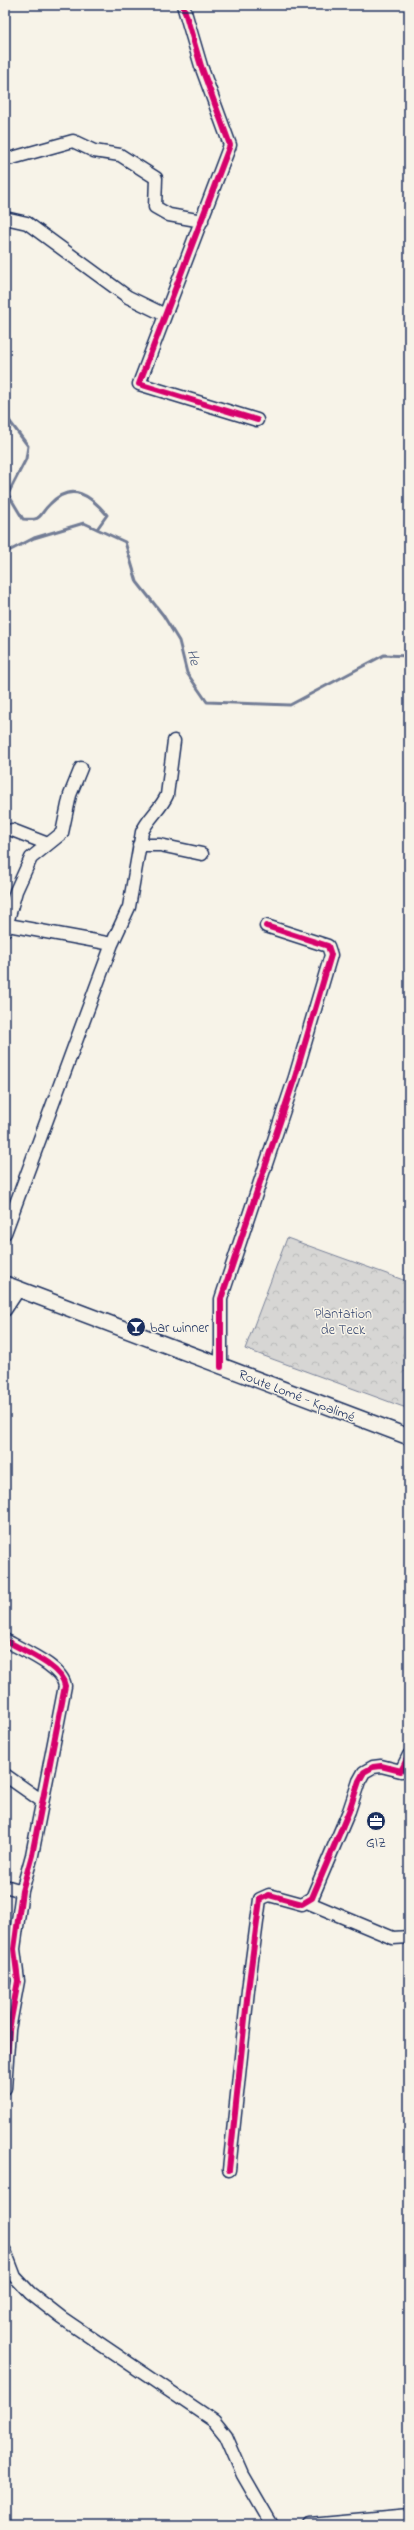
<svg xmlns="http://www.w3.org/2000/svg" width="414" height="2530" font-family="'Indie Flower',sans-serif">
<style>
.forest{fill:url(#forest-crowns);stroke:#798299}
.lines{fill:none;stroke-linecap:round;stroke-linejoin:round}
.stream{stroke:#727c95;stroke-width:3}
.minor-casing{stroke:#1b2f5e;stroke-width:15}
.major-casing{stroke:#1b2f5e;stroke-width:18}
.minor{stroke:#f7f3e8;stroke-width:12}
.major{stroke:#f7f3e8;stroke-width:15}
.cycleway-casing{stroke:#f7f3e8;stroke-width:8}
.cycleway{stroke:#d6006c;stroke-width:6}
.labels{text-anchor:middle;stroke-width:3;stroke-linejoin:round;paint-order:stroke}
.park-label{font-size:14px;fill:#415076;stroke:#f7f3e8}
.poi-label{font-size:14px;fill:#1b2f5e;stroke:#f7f3e8;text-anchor:start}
.street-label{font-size:14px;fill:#1b2f5e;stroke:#f7f3e8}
.water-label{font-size:15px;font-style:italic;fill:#465679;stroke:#f7f3e8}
</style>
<defs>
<pattern id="forest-crowns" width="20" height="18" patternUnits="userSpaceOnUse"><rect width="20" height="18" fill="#d7d6d4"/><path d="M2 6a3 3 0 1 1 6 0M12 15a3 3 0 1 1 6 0" fill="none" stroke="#b8b8b8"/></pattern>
</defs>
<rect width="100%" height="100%" fill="#f7f3e8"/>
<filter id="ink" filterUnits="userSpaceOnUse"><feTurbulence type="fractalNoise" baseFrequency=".025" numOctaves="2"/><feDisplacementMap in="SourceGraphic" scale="8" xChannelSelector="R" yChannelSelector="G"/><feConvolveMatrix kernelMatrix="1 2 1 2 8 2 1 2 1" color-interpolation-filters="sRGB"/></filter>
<g filter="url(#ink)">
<path class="forest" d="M287,1238L409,1282V1409L245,1349Z"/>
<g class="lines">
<path class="stream" d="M5,415L28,446L26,459L8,494L23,519C44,521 38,515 50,504C72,481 91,496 107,515L97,529
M5,553L34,538L84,523L125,542L137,582L163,615L179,641L187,673L207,702L290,705L384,655L409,656"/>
<g class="minor-casing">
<path id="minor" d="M183,5L201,66L230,145L139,384L257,420
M5,160L73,141L94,151L120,155L156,178L155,207L169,215L202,221
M5,218L27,223L128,297L165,315
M12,830L48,844
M139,845H160L202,854
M8,925L112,944L129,907L142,832C148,818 161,809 167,795L174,741
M5,930L16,891L31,858L62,833L70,795L81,768
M5,1233L112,944
M5,1310L19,1289
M221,1367V1299L295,1077L331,955L328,946L266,926
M5,1640C22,1650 62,1666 65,1686L32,1855L22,1891L14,1949L18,1981L9,2030L5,2088
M5,1775L42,1801
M5,1886L22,1891
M307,1902L393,1938L409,1937
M229,2170L248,1990L260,1899L269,1895L302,1904L312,1898L349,1811L359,1781L364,1772L373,1767L381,1766L401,1771L409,1755
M5,2251L15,2277L30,2293L62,2318L214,2421L226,2436L243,2475L272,2525
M310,2525L409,2516"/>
</g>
<g class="major-casing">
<path id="major" d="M5,1284L409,1437"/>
</g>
<use href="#minor" class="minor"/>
<use href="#major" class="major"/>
<g class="cycleway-casing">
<path id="cycleway" d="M183,5L201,66L230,145L139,384L257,420
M221,1367V1299L295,1077L331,955L328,946L266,926
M5,1640C22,1650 62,1666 65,1686L32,1855L22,1891L14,1949L18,1981L9,2030L5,2088
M229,2170L248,1990L260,1899L269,1895L302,1904L312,1898L349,1811L359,1781L364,1772L373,1767L381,1766L401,1771L409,1755"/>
</g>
<use href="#cycleway" class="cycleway"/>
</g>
</g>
<defs>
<g id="bar-disc" transform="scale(1)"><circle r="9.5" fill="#1b2f5e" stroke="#f7f3e8"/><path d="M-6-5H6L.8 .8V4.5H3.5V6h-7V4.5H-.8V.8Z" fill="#fff"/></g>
<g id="office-disc" transform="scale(1)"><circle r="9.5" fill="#1b2f5e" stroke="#f7f3e8"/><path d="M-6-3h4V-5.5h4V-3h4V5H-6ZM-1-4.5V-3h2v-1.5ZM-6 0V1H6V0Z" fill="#fff"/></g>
</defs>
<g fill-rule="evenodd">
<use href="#bar-disc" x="136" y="1327"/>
<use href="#office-disc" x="376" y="1821"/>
</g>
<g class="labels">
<g class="park-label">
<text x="343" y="1318">Plantation<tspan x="343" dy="16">de Teck</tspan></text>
</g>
<g class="poi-label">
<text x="150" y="1332">bar winner</text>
<text x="376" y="1847" text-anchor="middle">GIZ</text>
</g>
<g class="street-label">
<text transform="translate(297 1395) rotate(21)" y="5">Route Lomé - Kpalimé</text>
</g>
<g class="water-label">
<text transform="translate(194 657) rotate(75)" y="5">He</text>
</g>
</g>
<rect width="414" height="2530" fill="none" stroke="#f7f3e8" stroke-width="20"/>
<rect x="10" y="10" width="394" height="2510" fill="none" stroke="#1b2f5e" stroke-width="1.5" filter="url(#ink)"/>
</svg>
